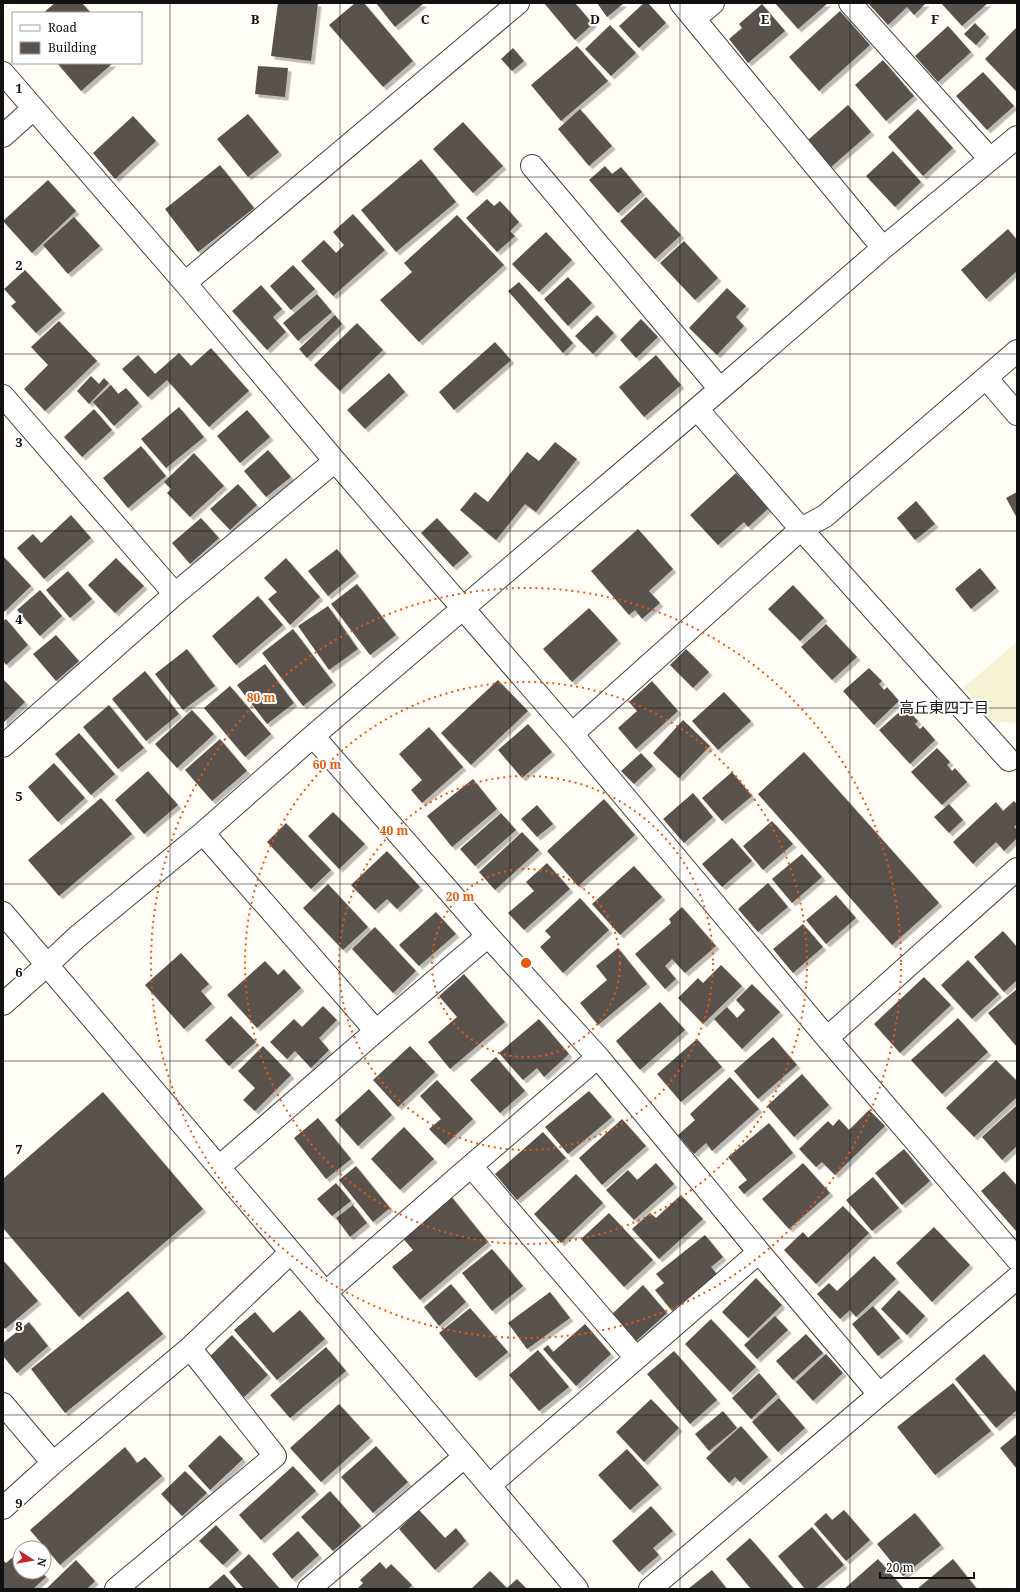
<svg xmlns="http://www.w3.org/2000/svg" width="1020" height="1592" font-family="'Noto Serif','Noto Sans JP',serif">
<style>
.farmland{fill:#f6f3d4}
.building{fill:#5a524d;filter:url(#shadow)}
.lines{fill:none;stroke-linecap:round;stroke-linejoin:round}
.minor-casing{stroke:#444;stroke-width:24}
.minor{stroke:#fff;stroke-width:22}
.grid{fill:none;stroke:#111;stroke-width:1;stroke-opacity:0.55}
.ring{fill:none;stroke:#e8590c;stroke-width:2;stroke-dasharray:2 4}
.labels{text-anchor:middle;stroke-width:4;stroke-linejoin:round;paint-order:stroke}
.neighbourhood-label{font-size:15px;fill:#111;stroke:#fff}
.grid-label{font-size:13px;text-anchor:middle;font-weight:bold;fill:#111;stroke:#fff;stroke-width:4;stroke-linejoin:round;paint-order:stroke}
.centre{fill:#e8590c;stroke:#fff;stroke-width:2}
.ring-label{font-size:12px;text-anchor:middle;font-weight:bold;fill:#e8590c;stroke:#fff;stroke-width:4;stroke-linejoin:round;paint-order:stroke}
</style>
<defs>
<filter id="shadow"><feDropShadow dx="3.5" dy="3.5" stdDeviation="0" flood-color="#0004"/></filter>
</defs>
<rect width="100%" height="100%" fill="#fffdf5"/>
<path class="farmland" d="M1017,642V723L990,721L964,687Z"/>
<path class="building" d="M55,3H82L91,13H43Z
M278,3H318L311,61L271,56Z
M355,3H364L413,61L383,87L329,25Z
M376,3H424L395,27Z
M544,3H575L593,24L575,40Z
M597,3H624L607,17Z
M644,3H648L666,23L639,48L619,26Z
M775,3H828L798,29Z
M868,3H926L914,15L907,7L888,25Z
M941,3H988L962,26Z
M762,4L785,31L748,63L729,39L742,28L739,24Z
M840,11L870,45L819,91L789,57Z
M975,23L986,34L976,45L964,34Z
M610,25L636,53L611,76L585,49Z
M948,26L971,52L938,82L915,56Z
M1017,27V92L985,59Z
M577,46L608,81L561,121L531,85Z
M513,48L524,61L512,71L501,59Z
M883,60L914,96L886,121L855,85Z
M57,63H113L81,91Z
M258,66L288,68L285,97L255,94Z
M983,72L1014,106L987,130L956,96Z
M848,105L871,132L831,167L808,140Z
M580,109L612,146L589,166L558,129Z
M918,109L953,148L923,176L888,137Z
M248,114L279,152L248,177L217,139Z
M133,116L156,141L115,179L93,153Z
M463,122L503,166L473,193L433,149Z
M893,151L921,182L895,207L866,176Z
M421,159L456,202L396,252L361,210Z
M220,165L254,208L198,252L165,209Z
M605,166L612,174L621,167L642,192L618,213L589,180Z
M48,180L76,211L32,253L3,221Z
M646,197L681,235L655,259L620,221Z
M487,199L494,206L500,201L519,222L510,231L515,236L497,252L466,218Z
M353,214L385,250L333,296L301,261L324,240L336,253L344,245L333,232Z
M457,215L504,265L419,342L380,300L412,272L404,263Z
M74,217L100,246L68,274L43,245Z
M1008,229L1017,240V271L986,299L961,270Z
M546,232L572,260L539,292L512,264Z
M684,241L718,278L695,300L660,263Z
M293,265L315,289L291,310L270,286Z
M25,270L62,310L36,333L11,306L16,302L4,289Z
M568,277L592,303L568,326L544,299Z
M519,282L573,343L563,353L508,291Z
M261,285L282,309L273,317L286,332L267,350L232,311Z
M727,288L746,306L736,317L744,326L717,355L689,328Z
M317,294L332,312L298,341L283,323Z
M335,315L342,324L307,358L299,349Z
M597,315L614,333L593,354L575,336Z
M641,319L658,337L636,358L620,340Z
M59,321L97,361L45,411L24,389L48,365L31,347Z
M357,323L383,350L340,391L314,365Z
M495,342L511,360L454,410L439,392Z
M211,348L249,391L209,427L167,380L148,397L122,369L138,355L155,374L179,353L191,366Z
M656,355L681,385L644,417L619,387Z
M389,373L405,392L365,429L347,410Z
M91,376L99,384L104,378L109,383L89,404L77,391Z
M111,385L118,394L126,388L139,403L114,426L93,402Z
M179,407L204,437L166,468L141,439Z
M94,409L112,430L82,457L64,437Z
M247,410L270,437L240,463L217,436Z
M555,442L577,459L536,512L525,504L496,540L460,510L475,492L488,502L527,452L539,461Z
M141,446L166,476L128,508L103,478Z
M268,450L291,477L266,497L244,471Z
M194,453L224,486L190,517L167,493L171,489L164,482Z
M736,473L769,508L748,527L744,522L718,545L690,515Z
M238,484L257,505L230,530L210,509Z
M1017,492V518L1006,498Z
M916,501L935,524L915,540L897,518Z
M71,515L91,538L44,579L17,548L33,534L41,543Z
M201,518L219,538L190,564L172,543Z
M437,518L469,553L453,567L421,533Z
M638,529L673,569L649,591L660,603L642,619L635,610L629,615L591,571Z
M337,549L356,573L328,596L308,571Z
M3,556L31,586L3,613Z
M116,558L144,586L115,613L88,585Z
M286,558L320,597L290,625L268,599L277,592L264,578Z
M980,568L996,588L971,609L955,589Z
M68,571L92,599L70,618L46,590Z
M357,584L396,635L370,655L331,604Z
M793,585L824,618L800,641L768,609Z
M40,590L62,616L40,636L17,610Z
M258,596L283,625L236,665L212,636Z
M328,606L358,649L329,670L298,626Z
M589,608L618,640L572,682L543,649Z
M6,619L28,645L6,665L3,661V621Z
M826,624L857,657L832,680L801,647Z
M293,629L333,682L303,706L262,653Z
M56,635L79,661L56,681L33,654Z
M187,649L215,686L183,710L155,674Z
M686,649L709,672L693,688L670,665Z
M265,664L294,703L267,724L237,685Z
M869,668L882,681L879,684L884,690L887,687L899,701L874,725L843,691Z
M145,671L179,714L146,741L112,699Z
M3,679L25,702L3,723Z
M498,680L528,711L471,765L441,733Z
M652,681L678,711L636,749L618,728L637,711L629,702Z
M230,686L271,734L245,757L204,708Z
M724,692L751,721L718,750L692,721Z
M109,705L144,748L118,769L83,727Z
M905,707L918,721L915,724L920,729L923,726L935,740L910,764L879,730Z
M192,710L214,734L177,768L155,744Z
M683,720L710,746L679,778L653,753Z
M528,724L552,752L522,778L498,750Z
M429,727L463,767L422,803L411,790L422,780L399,754Z
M79,733L115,774L91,795L55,754Z
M220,739L247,771L212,801L185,770Z
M937,748L950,762L947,765L952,771L955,768L967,782L942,805L911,772Z
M804,752L939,903L892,945L758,794Z
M641,753L653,766L634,784L621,771Z
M54,763L85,798L58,822L28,787Z
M148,771L178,805L144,834L115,800Z
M732,772L752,796L722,821L702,798Z
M473,779L497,809L452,847L427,816Z
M693,793L713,817L684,843L663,819Z
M101,798L132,834L59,896L28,860Z
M604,799L635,835L578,886L547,851Z
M1014,801L1017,804V824L1014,827L1017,830V838L1004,851L996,842L973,864L953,842L996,802L1003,811Z
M949,804L963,820L949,833L934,817Z
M537,805L553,824L537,837L521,819Z
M333,812L365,844L339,869L308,836Z
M501,813L516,830L475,866L460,849Z
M772,821L793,844L763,870L743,846Z
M286,823L331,870L311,889L267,842Z
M522,832L539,850L495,890L479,872Z
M732,838L752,861L722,887L702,864Z
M387,851L420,887L397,909L387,899L375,910L351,885Z
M802,854L822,877L792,903L772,879Z
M547,863L570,889L524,930L508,913L534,891L526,882Z
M634,866L662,897L620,935L592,904Z
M768,883L788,907L758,932L738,909Z
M328,884L368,927L343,950L303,908Z
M836,895L856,918L826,944L806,920Z
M580,898L609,930L563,973L540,947L551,937L545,931Z
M682,907L716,946L685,973L672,959L665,966L676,979L665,989L635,954L671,923L669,919Z
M436,912L456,934L419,966L399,945Z
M803,924L823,947L793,973L773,949Z
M375,927L416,971L393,993L352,949Z
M1003,931L1017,947V980L1004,992L974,957Z
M618,948L647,984L598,1025L580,1003L607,980L596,966Z
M181,953L209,984L201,991L212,1004L184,1029L145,985Z
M968,960L999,994L972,1019L941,985Z
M265,961L278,975L284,969L301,988L257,1028L227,995Z
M721,965L742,986L703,1024L678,998L698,978L703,983Z
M464,974L505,1022L450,1069L428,1042L457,1017L439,996Z
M924,977L951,1005L900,1053L874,1024Z
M752,984L780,1012L742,1049L714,1019L727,1007L737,1018L745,1010L736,1000Z
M1017,989V1047L988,1013Z
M660,1002L685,1030L640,1070L616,1041Z
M323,1006L337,1020L319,1038L329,1050L311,1068L295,1051L287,1059L270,1042L294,1019L302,1027Z
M231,1016L256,1042L229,1066L205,1040Z
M958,1018L988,1052L942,1094L911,1060Z
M539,1019L569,1054L544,1077L537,1068L523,1080L499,1053Z
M773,1037L797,1065L758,1099L734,1071Z
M697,1039L722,1067L681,1102L657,1074Z
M263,1046L291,1075L255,1111L243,1100L255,1088L238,1071Z
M410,1046L435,1072L398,1107L373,1080Z
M496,1057L525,1091L500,1113L470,1080Z
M996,1060L1017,1081V1097L974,1137L946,1108Z
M802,1074L829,1105L794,1137L767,1106Z
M730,1077L759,1109L712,1151L706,1143L694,1154L678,1135L695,1120L690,1114Z
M437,1080L473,1119L445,1145L429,1129L441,1119L420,1096Z
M369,1089L392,1115L358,1146L335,1120Z
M589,1091L612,1117L568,1154L545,1127Z
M103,1092L203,1209L79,1317L3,1228V1179Z
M1017,1105V1146L1002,1160L982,1137Z
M869,1110L885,1126L835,1175L822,1162L816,1167L799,1149L828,1121L833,1126L839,1119L849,1130Z
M318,1118L351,1159L326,1179L294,1138Z
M622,1119L646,1146L602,1185L579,1158Z
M769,1123L793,1153L744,1194L738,1187L747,1180L728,1157Z
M404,1127L434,1159L400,1190L371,1159Z
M543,1132L566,1158L517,1200L495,1174Z
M904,1149L930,1181L902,1205L875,1173Z
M656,1163L674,1184L634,1220L606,1190L628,1170L637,1180Z
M803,1163L830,1193L789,1229L762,1199Z
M356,1166L390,1208L373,1222L339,1180Z
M1004,1171L1017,1186V1232L981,1191Z
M576,1174L603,1203L561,1243L534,1214Z
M873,1177L899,1208L872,1231L846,1200Z
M336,1183L351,1201L332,1216L317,1199Z
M450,1195L488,1242L420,1300L392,1267L413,1250L401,1236Z
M681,1195L703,1219L659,1259L632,1229L650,1213L656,1218Z
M353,1205L367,1223L350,1237L336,1218Z
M843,1206L869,1233L816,1284L784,1250L803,1232L808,1238Z
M609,1213L653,1260L624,1287L581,1239Z
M934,1227L970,1265L932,1302L896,1263Z
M705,1235L723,1257L711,1267L717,1274L672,1311L655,1290L664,1283L656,1274Z
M492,1249L523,1286L492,1311L462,1273Z
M874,1256L896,1279L856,1317L850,1310L840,1319L817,1294L829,1283L837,1291Z
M3,1260L38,1301L5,1329L3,1327Z
M756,1278L782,1305L748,1338L722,1312Z
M451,1284L466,1302L439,1326L424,1307Z
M643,1285L667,1313L635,1342L611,1315Z
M899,1290L925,1316L907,1335L881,1309Z
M128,1291L163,1334L65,1413L31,1369Z
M550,1292L570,1318L527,1349L508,1323Z
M873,1306L900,1338L878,1356L852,1324Z
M470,1308L508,1352L476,1378L439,1333Z
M300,1310L325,1339L277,1380L234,1330L255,1312L273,1333Z
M775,1316L788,1330L757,1359L744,1345Z
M711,1319L756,1367L730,1392L685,1344Z
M29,1322L48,1346L17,1373L3,1356V1343Z
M585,1324L611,1354L576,1386L543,1349L548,1345L553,1352Z
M806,1334L823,1353L793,1380L776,1361Z
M232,1335L268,1375L244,1397L208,1358Z
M326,1347L346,1371L290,1418L270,1395Z
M538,1350L569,1387L539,1411L509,1375Z
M674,1351L717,1400L690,1424L647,1374Z
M826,1354L843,1373L813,1401L796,1382Z
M984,1354L1017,1393V1410L996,1428L955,1379Z
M759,1373L777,1394L751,1419L732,1398Z
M953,1383L991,1431L935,1475L897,1427Z
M779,1398L805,1428L778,1452L752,1422Z
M651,1399L679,1428L644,1462L616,1432Z
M339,1404L370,1438L321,1482L290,1448Z
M723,1411L737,1428L709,1451L695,1434Z
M741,1426L768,1457L740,1482L735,1477L729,1483L706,1458Z
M1017,1434V1469L1000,1448Z
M220,1435L243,1459L210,1490L188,1466Z
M376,1446L408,1482L373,1513L341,1477Z
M125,1447L137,1463L145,1457L162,1476L60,1565L30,1530Z
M627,1449L659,1485L630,1510L598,1475Z
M293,1466L316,1491L261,1540L239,1515Z
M185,1471L207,1493L182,1516L161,1494Z
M330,1491L361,1526L333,1551L301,1517Z
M651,1506L673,1531L653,1548L659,1555L639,1572L612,1541Z
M419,1510L445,1538L456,1528L466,1541L435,1570L399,1529Z
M844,1510L870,1540L846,1561L814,1524L826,1513L832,1520Z
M915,1513L941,1545L903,1576L877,1544Z
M216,1525L239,1550L223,1565L199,1541Z
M812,1527L844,1565L815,1589H805L778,1556Z
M298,1531L319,1555L292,1579L272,1554Z
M750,1538L794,1589H751L726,1559Z
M20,1551V1572H42L46,1577L33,1589H3V1560L6,1563Z
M249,1554L280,1589H244L229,1572Z
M878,1559L904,1589H844Z
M953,1559L977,1589H917Z
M76,1560L95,1581L87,1589H46Z
M380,1562L386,1569L391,1564L412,1585L408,1589H357L363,1583L360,1580Z
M712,1570L727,1589H688Z
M490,1571L507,1588L517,1579L527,1589H471Z
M224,1574L237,1589H207Z"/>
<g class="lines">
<g class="minor-casing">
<path id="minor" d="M681,3L883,248
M850,3L990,159
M694,19L713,3
M3,73L185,283L335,461L572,734L827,1038L1017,1259
M3,136L33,109
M532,166L720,389
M185,283L518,3
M986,378L1017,414
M3,396L175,594
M572,734L801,529L697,409
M313,736L488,936L598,1057L759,1252L879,1394
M3,746L175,594L335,461
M1009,760L801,529L825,516L1017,351
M203,833L376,1031
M3,913L577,1589
M3,1004L47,965L77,937L203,833L313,736L697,409L883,248L1017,137
M827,1038L1017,869
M471,1166L636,1358
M219,1167L376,1031L488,936
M325,1293L471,1166L598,1057
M3,1404L53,1463
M490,1485L759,1252
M3,1508L53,1463L190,1348L290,1253
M116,1589L275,1456L190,1348
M309,1589L464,1457
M650,1589L1017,1278"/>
</g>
<use href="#minor" class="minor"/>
</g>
<path class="grid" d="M170,3V1589M340,3V1589M510,3V1589M680,3V1589M850,3V1589M3,177H1017M3,354H1017M3,531H1017M3,708H1017M3,884H1017M3,1061H1017M3,1238H1017M3,1415H1017"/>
<g class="ring">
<circle cx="526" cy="963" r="94"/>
<circle cx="526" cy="963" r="187"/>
<circle cx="526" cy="963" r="281"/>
<circle cx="526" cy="963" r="375"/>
</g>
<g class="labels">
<g class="neighbourhood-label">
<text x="944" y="713">高丘東四丁目</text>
</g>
</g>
<g class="grid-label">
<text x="255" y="24">B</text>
<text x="425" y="24">C</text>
<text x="595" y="24">D</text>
<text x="765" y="24">E</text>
<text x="935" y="24">F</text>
<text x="19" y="93">1</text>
<text x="19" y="270">2</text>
<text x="19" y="447">3</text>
<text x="19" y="624">4</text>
<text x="19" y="801">5</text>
<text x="19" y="977">6</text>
<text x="19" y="1154">7</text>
<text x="19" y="1331">8</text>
<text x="19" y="1508">9</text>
</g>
<circle cx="526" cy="963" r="6" class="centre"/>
<g class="ring-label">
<text x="261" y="702">80 m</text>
<text x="327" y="769">60 m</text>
<text x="394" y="835">40 m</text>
<text x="460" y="901">20 m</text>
</g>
<rect width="1020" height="1592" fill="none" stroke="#111111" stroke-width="8"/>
<rect x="12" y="12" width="130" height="52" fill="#ffffff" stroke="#a0a0a0"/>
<rect x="20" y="25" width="20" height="6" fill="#ffffff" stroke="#a0a0a0"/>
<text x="48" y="32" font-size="12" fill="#111111">Road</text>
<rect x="20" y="42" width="20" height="12" fill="#5a524d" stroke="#a0a0a0"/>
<text x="48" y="52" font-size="12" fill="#111111">Building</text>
<g transform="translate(32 1560) rotate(102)"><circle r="19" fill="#ffffff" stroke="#a0a0a0"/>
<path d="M0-3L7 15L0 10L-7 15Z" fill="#c4262e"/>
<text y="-6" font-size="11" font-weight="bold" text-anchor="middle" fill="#111111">N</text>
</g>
<path d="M880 1572v6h94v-6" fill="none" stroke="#111111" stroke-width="2"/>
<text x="886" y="1572" font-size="12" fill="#111111" stroke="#ffffff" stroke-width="3" paint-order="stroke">20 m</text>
</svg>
